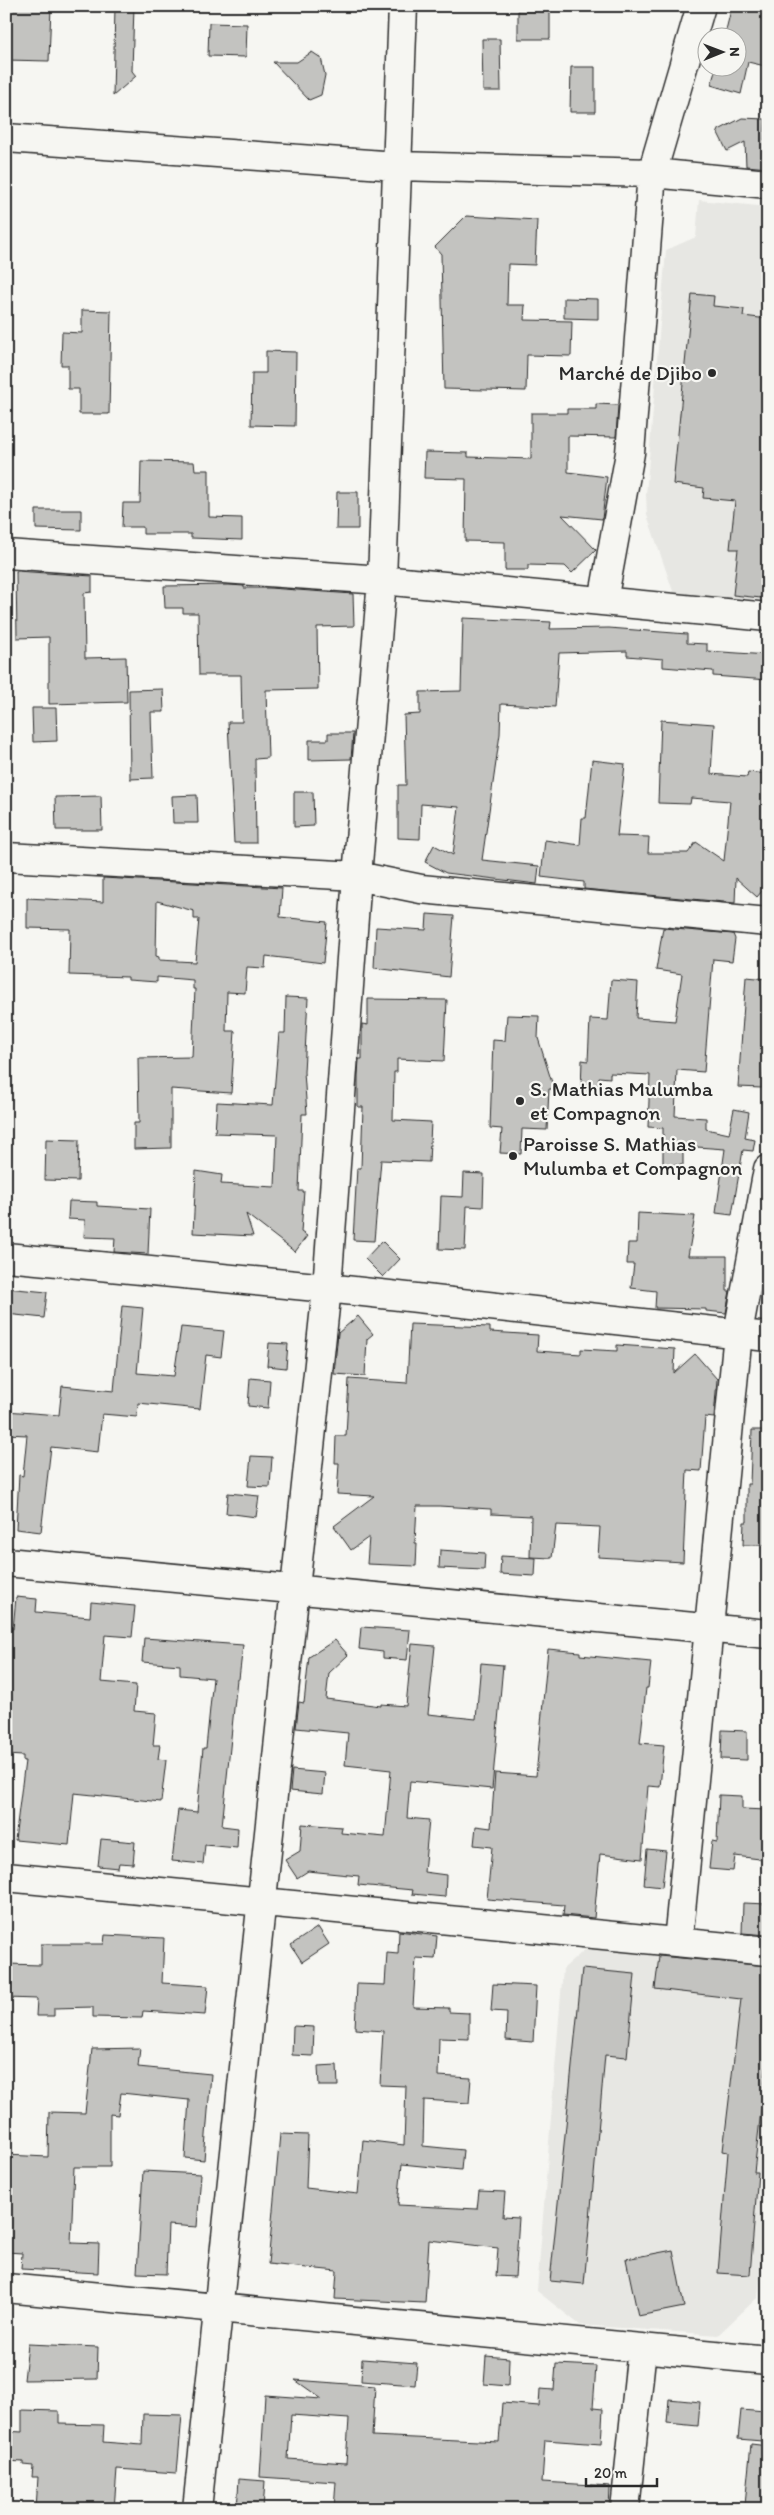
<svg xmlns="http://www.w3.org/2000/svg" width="774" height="2515" font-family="Itim,sans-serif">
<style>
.built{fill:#e7e7e3}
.building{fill:#c3c3c0;stroke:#2b2b2b;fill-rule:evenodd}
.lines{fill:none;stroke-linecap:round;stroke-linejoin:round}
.minor-casing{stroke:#2b2b2b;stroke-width:31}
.minor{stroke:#f6f6f2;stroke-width:28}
.poi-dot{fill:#2b2b2b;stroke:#f6f6f2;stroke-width:2}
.labels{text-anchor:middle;stroke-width:4.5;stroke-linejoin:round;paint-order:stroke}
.poi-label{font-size:21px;fill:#2b2b2b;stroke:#f6f6f2;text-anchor:start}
</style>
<rect width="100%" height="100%" fill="#f6f6f2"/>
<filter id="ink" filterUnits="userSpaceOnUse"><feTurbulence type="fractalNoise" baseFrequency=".02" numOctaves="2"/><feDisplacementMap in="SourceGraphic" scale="10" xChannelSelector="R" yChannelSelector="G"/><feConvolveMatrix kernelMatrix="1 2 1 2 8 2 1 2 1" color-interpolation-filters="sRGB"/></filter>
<g filter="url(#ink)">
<path class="built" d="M699,200L768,207V608L675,597L647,515L646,495L666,250L696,237Z
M589,1946L768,1966V2195L758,2297L718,2335L580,2325L537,2291L563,1969Z"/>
<path class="building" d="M6,6H51L49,61L6,60Z
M115,6H134L132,71L136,76L113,96Z
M732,6H768V54L765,66L748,62L741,94L711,85L716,68H736V38H724Z
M518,11L550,12V39H518Z
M209,23L247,24L246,57L208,56Z
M482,39H500L501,91H483Z
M312,52L321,58L325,75L321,95L309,100L273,62H297Z
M571,67H595V112H570Z
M742,118L765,119L764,140H768V168L746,166L745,142L727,151L717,131Z
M466,216L537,220L535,265L508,264L507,305H525L524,320L572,321L571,356L527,355L526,391L444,389L441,254L435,247Z
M692,294L714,296L713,306L744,309L743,316L768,319V526L765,555H768V577H762L761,598L733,595L738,549H730L735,501L703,498L704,488L673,484Z
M564,298L598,299V319L564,318Z
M82,310L111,311L109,414H79V389H68V365H61L62,332L82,333Z
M266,351L296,352L295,426L251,425L252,373H266Z
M596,404L618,405L616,437L568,436V472L607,477L602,519L562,515L596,550L572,573L565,566L528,565V570H505V542L465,541L466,479L424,478L425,452L468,453V457L531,459V413H567V409H596Z
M141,461L194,462L195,470H209V517L242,518V540L191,538V534H143V527H122L123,503H140Z
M337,492H358V529H336Z
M36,510H81V530L36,529Z
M16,571L92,576V592L84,593L85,658L126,657L127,702L49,704V637L17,638Z
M229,585L244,586V588H269L353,594L354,626L317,627L318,689L266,690L268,758L255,759L256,843H234L228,722H242L241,675H199L198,613H183V608H165L164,586Z
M463,618L551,622L550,629L609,628L687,634V643L707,644V651L768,655V680L713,676V671L663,667V659L627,656V651L559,653L555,707L501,704L500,734L482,860L539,866L537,884L446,873L425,862L434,845L453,855L459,807L421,804L420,839L398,838V785H406L404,715L420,714V692L461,691Z
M163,689L164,712H151L153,778L130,779L129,690Z
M32,708H56L57,741L33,742Z
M661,720L714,724L711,774L747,777L748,772L768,774V808L762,866L768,871V884L757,897L736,878L735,903L584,889V882L541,877L545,840L580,845L582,818H586L592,760L625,764L617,836L649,837L648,853H688L696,842L724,861L730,801L691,798L690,804L658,803Z
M328,733H353L351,759L309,760V740H328Z
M294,792H313L314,826L294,827Z
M197,795L198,823H173L172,796Z
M101,796L102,830H56L55,797Z
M103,878L282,888L280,917L327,922L323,963L266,956L265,968L247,967L245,993L227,992L226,1031H235L231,1093L171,1089V1148L134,1149V1123H139L138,1058L192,1057L195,989H193V980L157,977V982L128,980V977L69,975L70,929L27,928V898L103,902ZM157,901L194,911V919H199L195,962L159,960V957L156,956Z
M427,914L454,916L449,977L374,968L376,927L426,930Z
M663,928L733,934L735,939L732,961L713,959L704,1072L677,1070L675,1116L706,1118V1129L729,1134L734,1109L749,1112L745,1138L755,1140L753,1151L743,1150L732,1215L716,1213L725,1149L683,1146V1165H663V1128L648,1127L650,1075L610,1073V1078L599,1077V1091L581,1090L582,1060L588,1061L590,1019L608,1020L611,980L638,982L636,1018L675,1021L682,974L656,970Z
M746,977L768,979V1065L764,1064L762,1088L738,1087Z
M286,997L308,998L304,1072L307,1114H302L299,1191H304L301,1232L307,1236L295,1252L246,1214L253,1236L193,1233L196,1171L222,1175L221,1184L275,1187L277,1135L215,1133L217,1102L273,1105L279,1033H285Z
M368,999L447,1000L444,1061L397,1059V1072H394L393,1120L431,1122L429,1162L381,1160L374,1241L353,1240L357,1168H361L363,1107H358V1075L359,1059H362V1024L368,1025Z
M507,1015L539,1016L538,1038L554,1089H549L547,1130L522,1129L521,1154L500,1153L502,1129L490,1128L493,1040L505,1041Z
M46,1139L79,1140L78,1181L45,1180Z
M464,1173L484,1174L483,1207L467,1206L465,1250L439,1249L441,1196L463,1197Z
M69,1201L97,1202V1206L150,1209L148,1254L114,1252L115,1238L84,1237L85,1220L68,1219Z
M638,1213L695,1216L688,1256H727V1291H730L726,1313L706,1311V1309L655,1308L656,1291L631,1288L634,1264H627L628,1243H637Z
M382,1241L400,1259L383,1277L365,1259Z
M6,1288L47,1292L44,1318L6,1314Z
M122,1306L143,1308L137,1373L174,1376L181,1327L224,1331L221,1357L206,1355L200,1409L138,1403L137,1417L102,1414L98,1452L51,1447L41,1532L16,1529L19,1475L23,1476L27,1435L6,1434V1411L59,1415L62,1386L114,1391Z
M358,1316L373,1334L367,1339L365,1376L334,1374L338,1333Z
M410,1324L490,1327V1332L538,1335L537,1351L581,1354V1349L617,1351V1345L675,1349L674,1373L695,1354L717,1379L714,1418L705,1417L701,1471L687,1470L683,1562L598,1557L600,1527L556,1525L552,1558L530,1557L531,1516L491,1514V1509L439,1506H417L415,1543H417L416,1566L367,1564L369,1537L351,1550L334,1526L374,1496L337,1494L339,1463H335L336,1436H346L349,1379L407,1383Z
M269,1343L288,1344L286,1368L267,1366Z
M250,1378L270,1380L268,1408L248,1406Z
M752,1430H768V1545H743L744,1522H747V1484H750Z
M251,1456L272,1457L270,1487L248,1486Z
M228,1493L259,1496L256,1517L226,1513Z
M440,1550L485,1553L484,1570L439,1568Z
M501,1556L536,1558L535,1576L500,1574Z
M16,1597L37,1599L36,1612L90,1617L91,1602L135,1606L132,1637L105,1635L101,1682L136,1685L134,1711L156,1713L153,1745H160L158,1759L166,1760L161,1802L74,1793L69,1845L15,1840L25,1761H23V1756L6,1755L10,1682H6V1648L8,1628L13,1629Z
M361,1627L410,1630L407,1660L383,1658V1652L359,1649Z
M144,1638L243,1645L239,1679H237L222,1826L238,1828L237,1848L205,1845L203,1864L172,1861L178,1810L197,1812L203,1748H206L213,1678L180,1675V1665L142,1662Z
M335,1640L348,1655L329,1673L326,1699L381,1706V1704L406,1706L412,1644L435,1646L428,1714L476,1719L481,1663L503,1665L492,1789L410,1781L407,1818L429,1820L424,1872L446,1875L445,1897L412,1894L413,1890L358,1885L359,1876L308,1871L297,1878L285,1860L300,1851L302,1824L342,1827L341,1833L385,1837L391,1770L345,1765L348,1733L296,1728L299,1702L304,1703L309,1657Z
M548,1649L580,1652V1655L651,1662L648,1688H646L640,1743L664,1745L660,1787L648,1786L642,1859L600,1854L594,1918L563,1915L564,1905L487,1899L492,1847L474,1845L476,1826L491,1828L495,1773L536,1776Z
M722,1730L747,1731V1760L721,1759Z
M292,1770L325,1773L323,1794L290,1791Z
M719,1795L742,1796V1809L768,1810V1860L735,1856L733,1871L709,1869L712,1841L717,1842Z
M101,1839L135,1842L133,1864L119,1863L118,1868L98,1866Z
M647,1849L666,1851L662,1887L644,1885Z
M743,1903L768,1904V1935L742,1933Z
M318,1927L329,1944L302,1962L291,1945Z
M399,1931L437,1936L435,1959L416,1958L413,2007L449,2008V2012L469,2013V2039L439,2038L438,2076L471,2078L469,2103L424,2100L423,2146L463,2150L461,2170L402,2164L398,2205L477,2209L479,2191L505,2192L503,2217L519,2218L515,2277L496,2276L498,2248L429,2240L425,2303L335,2299L337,2271L268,2264L280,2134L308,2135L306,2188L358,2194L363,2140L404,2145L406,2086L380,2085L383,2031L355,2029L357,1984L385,1985L387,1953L398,1954Z
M105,1935L164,1938L162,1983L208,1986L205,2015L143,2011L142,2018L93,2017V2007L54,2008V2016H36L37,1999L6,1998L7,1964L41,1965V1944H104Z
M659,1956L768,1966V2049L754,2172H758L750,2275L718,2273L728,2152L723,2151L741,1999L655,1989Z
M582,1969L635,1974L627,2057L605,2055L584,2284L550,2281Z
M493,1984L536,1986L533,2042L506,2040L507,2012L491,2011Z
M293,2026L314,2027L313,2056L292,2055Z
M140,2048L138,2067L211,2074L204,2160L185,2158L189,2100L121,2093L118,2115L110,2114V2167H74L71,2243L99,2244L98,2273L21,2269L22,2253L6,2252V2155L48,2157L49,2112L85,2113L92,2049Z
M337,2065L338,2086H319L318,2066Z
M143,2171L201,2174L197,2227L168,2225L166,2274L137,2273Z
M673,2250L684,2307L638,2316L626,2259Z
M28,2344L98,2347L97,2379L24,2380Z
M486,2356L509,2358L508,2386L484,2384Z
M362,2359L417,2363L415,2385L361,2381Z
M556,2364L596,2366L593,2408L603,2409L601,2444L545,2440L542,2482L610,2486L609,2509H334L336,2482L260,2477L265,2395L322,2399L295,2380L375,2386L372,2436L499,2442L502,2403L539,2406L540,2389L554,2390ZM291,2415L349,2419L346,2463L288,2459Z
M669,2399L700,2402L698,2426L667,2423Z
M22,2410L59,2411V2424L104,2425L103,2442L142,2445L143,2414L182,2415L177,2473L117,2469L114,2509H36L38,2477H32L33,2466L23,2465V2462L6,2461V2431L22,2432Z
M741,2410L765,2412L762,2441L738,2439Z
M751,2444L768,2446V2507L745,2505Z
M239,2479L265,2481L263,2509H237Z"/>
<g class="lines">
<g class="minor-casing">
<path id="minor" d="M6,138L397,166L652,173L768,184
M6,554L382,580L768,617
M603,601L630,453L652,173L701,6
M6,857L357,876L421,889L768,922
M6,1257L327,1288L768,1337
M6,1562L768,1634
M6,1877L768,1951
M678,1942L738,1333L768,1169
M6,2288L768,2360
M197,2509L327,1288L357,876L382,580L403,6
M625,2509L642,2348"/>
</g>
<use href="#minor" class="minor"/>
</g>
</g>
<g class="poi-dot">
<circle cx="712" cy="373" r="5"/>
<circle cx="520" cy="1101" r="5"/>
<circle cx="513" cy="1156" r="5"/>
</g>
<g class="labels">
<g class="poi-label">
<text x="702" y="380" text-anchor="end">Marché de Djibo</text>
<text x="530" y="1096">S. Mathias Mulumba<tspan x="530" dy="24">et Compagnon</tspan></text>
<text x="523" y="1151">Paroisse S. Mathias<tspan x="523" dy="24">Mulumba et Compagnon</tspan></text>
</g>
</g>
<rect width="774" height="2515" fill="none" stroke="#f6f6f2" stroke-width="25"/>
<rect x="12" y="12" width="749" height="2490" fill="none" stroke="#2b2b2b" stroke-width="2" filter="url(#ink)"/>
<g transform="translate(722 52) rotate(89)"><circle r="24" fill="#f6f6f2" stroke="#a5a5a2"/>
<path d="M0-4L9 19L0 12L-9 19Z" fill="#2b2b2b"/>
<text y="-8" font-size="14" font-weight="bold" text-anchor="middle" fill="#2b2b2b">N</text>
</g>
<path d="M586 2478v8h71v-8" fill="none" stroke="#2b2b2b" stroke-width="2.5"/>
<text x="594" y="2478" font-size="15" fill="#2b2b2b" stroke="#f6f6f2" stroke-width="4" paint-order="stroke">20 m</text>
</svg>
